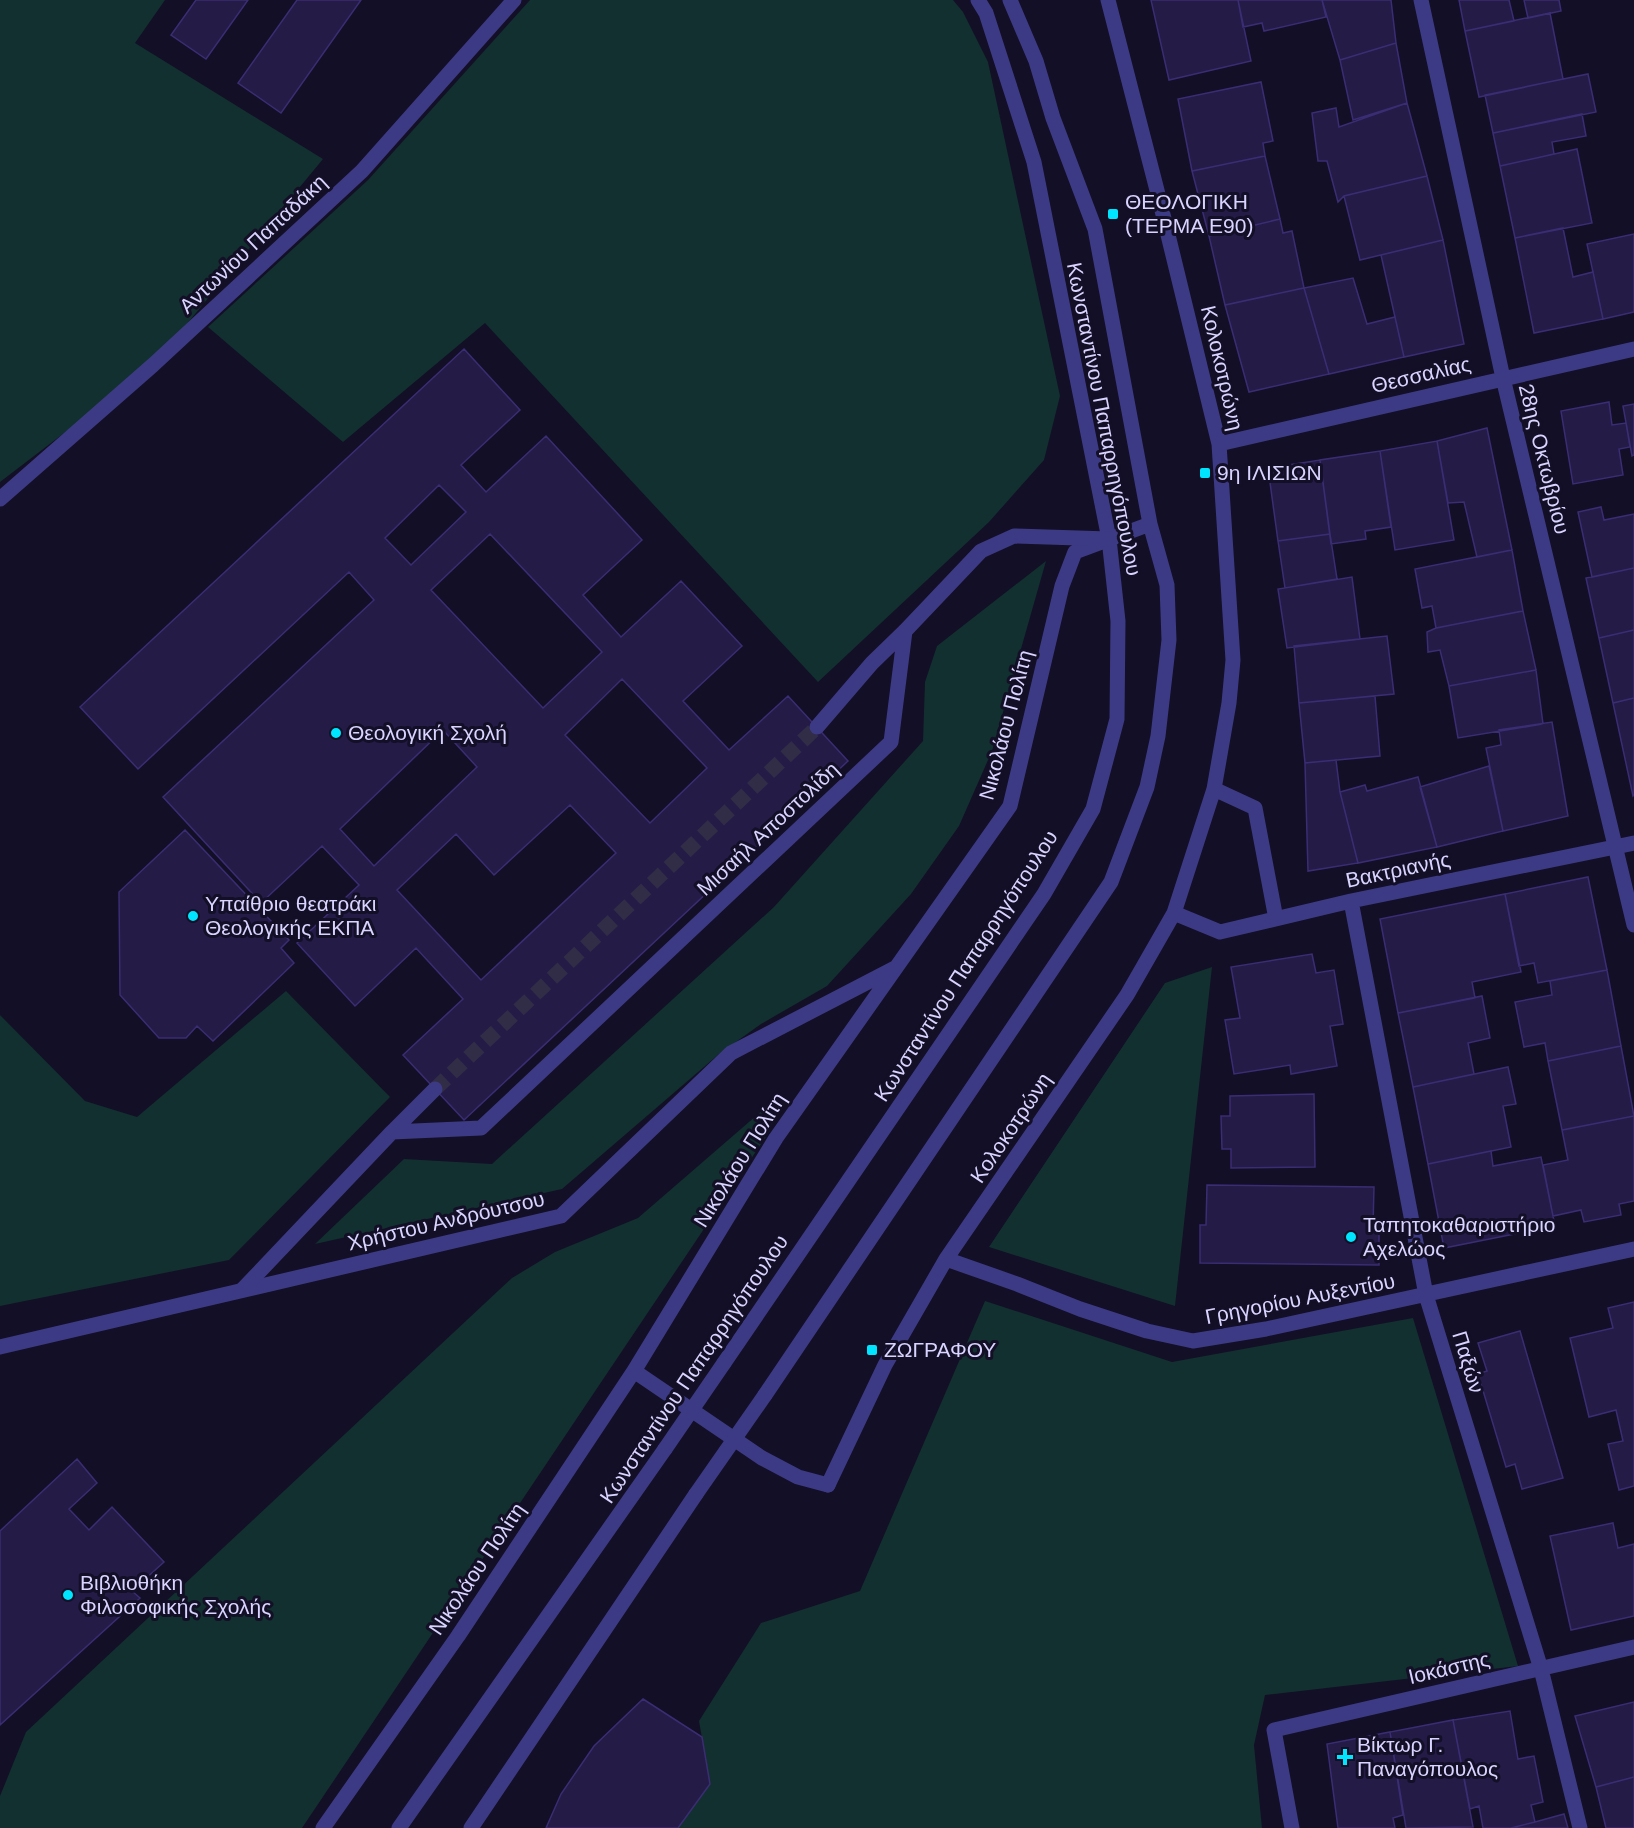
<svg xmlns="http://www.w3.org/2000/svg" width="1634" height="1828" font-family="Helvetica,sans-serif">
<style>
.green{fill:#12302f}
.building{fill:#241b47;stroke:#3b2d73;stroke-width:1.5;fill-rule:evenodd}
.lines{fill:none;stroke-linecap:round;stroke-linejoin:round}
.street-tunnel{stroke:#312d47;stroke-width:15;stroke-dasharray:15 8;stroke-linecap:butt}
.lane{stroke:#3d3a85;stroke-width:15}
.street{stroke:#3d3a85;stroke-width:15}
.lane-bridge{stroke:#3d3a85;stroke-width:15}
.poi-dot{fill:#00e5ff;stroke:#130f26;stroke-width:2}
.labels{text-anchor:middle;stroke-width:6;stroke-linejoin:round;paint-order:stroke}
.poi-label{font-size:21px;fill:#d9d4ff;stroke:#130f26;text-anchor:start}
.street-label{font-size:21px;fill:#d9d4ff;stroke:#130f26}
</style>
<rect width="100%" height="100%" fill="#130f26"/>
<path class="green" d="M0,0H165L135,43L323,159L153,365L0,482Z
M530,0H953L963,12L988,62L1060,396L1044,460L989,522L818,682L485,323L343,442L208,327L368,180Z
M1046,561L992,751L959,826L911,894L827,986L761,1024L719,1054L562,1189L315,1244L404,1159L492,1164L774,907L923,741L925,682L937,646Z
M1212,967L1175,1306L989,1247L1165,983Z
M286,991L390,1097L229,1260L0,1306V1015L85,1101L137,1117Z
M778,1097L771,1129L302,1828H0V1796L26,1732L512,1278L555,1252L638,1218Z
M985,1301L1172,1362L1413,1318L1518,1666L1265,1695L1254,1745L1262,1828H678L710,1784L699,1721L761,1623L860,1591Z"/>
<path class="building" d="M196,0H248L206,59L171,35Z
M297,0H361L281,113L238,83Z
M1151,0H1238L1251,61L1169,80Z
M1238,0H1322L1326,17L1264,31L1262,23L1243,27Z
M1322,0H1391L1396,43L1340,60Z
M1459,0H1509L1514,21L1465,31Z
M1524,0H1559L1561,11L1528,18Z
M1550,13L1563,79L1479,97L1465,31Z
M1396,43L1407,103L1353,120L1340,60Z
M1588,74L1596,112L1493,133L1485,95Z
M1261,82L1273,141L1263,143L1265,156L1192,171L1178,99Z
M1407,103L1427,176L1344,196L1338,202L1327,161H1318L1312,113L1336,108L1339,127Z
M1582,114L1586,136L1552,142L1554,154L1500,166L1493,133Z
M1577,149L1592,223L1515,238L1500,166Z
M1265,156L1280,219L1209,236L1192,171Z
M1427,176L1443,240L1360,260L1344,196Z
M1280,219L1283,233L1292,231L1304,288L1225,305L1209,236Z
M1563,228L1573,277L1593,272L1603,319L1534,333L1515,238Z
M1634,234V312L1603,319L1587,244Z
M1443,240L1464,344L1404,357L1381,255Z
M1353,278L1367,324L1395,317L1404,357L1329,374L1304,288Z
M1304,288L1329,374L1249,392L1225,305Z
M464,349L520,410L461,465L486,492L546,436L642,540L583,595L621,637L681,581L742,646L683,701L729,750L788,696L848,761L464,1120L403,1055L463,999L416,948L355,1006L297,943L359,885L322,846L261,903L163,797L374,600L349,572L138,769L80,707ZM439,485L466,512L411,565L385,538ZM490,534L602,652L543,708L431,590ZM622,679L707,768L650,823L565,735ZM443,730L477,767L374,866L340,829ZM570,805L616,853L481,980L397,890L456,834L494,875Z
M1609,402L1612,425L1626,423L1630,447L1619,449L1623,475L1573,484L1561,411Z
M1634,404V455L1632,456L1623,406Z
M1487,428L1512,550L1477,557L1464,502L1448,503L1437,441Z
M1437,441L1454,540L1395,550L1380,451Z
M1380,451L1391,527L1365,531L1366,539L1331,544L1320,460Z
M1320,460L1330,534L1278,541L1268,468Z
M1601,507L1604,520L1634,514V568L1592,577L1578,512Z
M1330,534L1337,579L1285,588L1278,541Z
M1512,550L1523,611L1436,628L1432,606L1422,608L1415,569Z
M1634,568V630L1599,638L1586,578Z
M1352,577L1360,639L1287,648L1278,589Z
M1523,611L1536,670L1449,686L1440,650L1428,652L1427,632L1436,628Z
M1634,630V698L1613,703L1599,638Z
M1387,636L1394,694L1299,703L1294,646Z
M1536,670L1543,724L1458,738L1449,686Z
M1375,696L1380,756L1305,763L1299,703Z
M1634,698V795L1633,796L1613,703Z
M1552,722L1568,816L1503,831L1486,748L1501,745L1499,730Z
M1336,760L1340,792L1358,863L1308,871L1305,763Z
M1489,766L1503,831L1437,847L1420,787Z
M1418,777L1437,847L1358,863L1340,792L1365,785L1367,791Z
M185,830L289,940L281,948L294,963L213,1041L197,1026L186,1038H159L120,995L119,892Z
M1588,877L1607,970L1538,983L1534,963L1519,966L1505,894Z
M1505,894L1521,972L1472,982L1475,998L1398,1013L1380,919Z
M1312,954L1316,973L1334,970L1343,1024L1330,1026L1337,1066L1291,1074L1290,1065L1234,1074L1225,1020L1240,1018L1231,967Z
M1607,970L1621,1046L1548,1061L1545,1043L1524,1047L1515,1002L1552,995L1550,981Z
M1482,996L1490,1038L1468,1043L1474,1074L1413,1087L1398,1013Z
M1621,1046L1634,1116L1562,1130L1548,1061Z
M1508,1067L1516,1104L1503,1106L1511,1147L1428,1164L1413,1087Z
M1314,1094L1315,1167L1231,1168V1149H1222L1221,1116H1230V1096Z
M1634,1116V1201L1619,1204L1621,1215L1584,1222L1581,1210L1553,1216L1543,1165L1568,1160L1562,1130Z
M1491,1151L1493,1166L1541,1157L1555,1226L1444,1248L1428,1164Z
M1207,1185L1374,1187L1373,1227H1379V1265L1200,1263V1225H1206Z
M1634,1302V1486L1619,1490L1608,1444L1623,1441L1616,1410L1589,1417L1570,1338L1613,1328L1608,1308Z
M1520,1331L1563,1478L1522,1489L1515,1464L1506,1467L1478,1374L1487,1371L1478,1343Z
M77,1459L97,1483L69,1509L89,1530L112,1507L164,1562L132,1591L140,1598L0,1725V1531Z
M1613,1523L1618,1548L1634,1544V1616L1571,1630L1550,1536Z
M643,1699L702,1737L710,1784L678,1828H546L561,1794L594,1746Z
M1634,1702V1777L1596,1787L1575,1716Z
M1510,1711L1518,1759L1534,1756L1543,1802L1531,1805L1535,1822L1511,1828H1483L1479,1806L1470,1809L1453,1720Z
M1453,1720L1473,1827L1406,1828L1390,1732Z
M1390,1732L1403,1815L1393,1818L1395,1828H1338L1327,1744Z
M1634,1777V1828H1606L1596,1787Z
M1564,1814L1568,1828H1511L1535,1822Z"/>
<g class="lines">
<path class="street-tunnel" d="M435,1089L817,727"/>
<path class="lane" d="M0,499L153,365L362,171L514,0
M0,1347L561,1216L731,1053L895,968
M724,1363L1044,894L1093,809L1117,719L1118,621L1109,539L1034,162L986,13L978,0
M634,1371L762,1458L798,1477L828,1485
M765,1395L1111,882L1147,787L1158,736L1169,640L1167,585L1150,524L1095,229L1053,118L1036,61L1010,0
M323,1828L458,1636L634,1371L776,1138L1010,806L1062,586L1075,552L1150,524
M399,1828L665,1449
M471,1828L696,1494"/>
<path class="street" d="M1421,0L1503,378L1634,925
M1219,444L1634,349
M817,727L872,663L905,631L981,551L1014,536L1109,539
M1214,789L1255,808L1276,919
M1351,901L1426,1295L1541,1669L1580,1828
M1174,913L1220,932L1351,901L1634,843
M392,1132L481,1128L891,742L905,631
M946,1259L1017,1284L1080,1309L1147,1331L1193,1341L1266,1329L1634,1249
M243,1289L392,1132L435,1089
M828,1485L885,1365L946,1259L1127,995L1174,913L1214,789L1229,703L1233,660L1219,444L1159,198L1108,0
M1292,1828L1274,1730L1634,1647"/>
<path class="lane-bridge" d="M665,1449L724,1363
M696,1494L765,1395"/>
</g>
<g class="poi-dot">
<rect x="1107" y="208" width="12" height="12" rx="3"/>
<rect x="1199" y="467" width="12" height="12" rx="3"/>
<circle cx="336" cy="733" r="6"/>
<circle cx="193" cy="916" r="6"/>
<circle cx="1351" cy="1237" r="6"/>
<rect x="866" y="1344" width="12" height="12" rx="3"/>
<circle cx="68" cy="1595" r="6"/>
<path d="M1342 1748h6v6h6v6h-6v6h-6v-6h-6v-6h6z"/>
</g>
<g class="labels">
<g class="poi-label">
<text x="1125" y="209">ΘΕΟΛΟΓΙΚΗ<tspan x="1125" dy="24">(ΤΕΡΜΑ Ε90)</tspan></text>
<text x="1217" y="480">9η ΙΛΙΣΙΩΝ</text>
<text x="348" y="740">Θεολογική Σχολή</text>
<text x="205" y="911">Υπαίθριο θεατράκι<tspan x="205" dy="24">Θεολογικής ΕΚΠΑ</tspan></text>
<text x="1363" y="1232">Ταπητοκαθαριστήριο<tspan x="1363" dy="24">Αχελώος</tspan></text>
<text x="884" y="1357">ΖΩΓΡΑΦΟΥ</text>
<text x="80" y="1590">Βιβλιοθήκη<tspan x="80" dy="24">Φιλοσοφικής Σχολής</tspan></text>
<text x="1357" y="1752">Βίκτωρ Γ.<tspan x="1357" dy="24">Παναγόπουλος</tspan></text>
</g>
<g class="street-label">
<text transform="translate(253 244) rotate(-43)" y="7">Αντωνίου Παπαδάκη</text>
<text transform="translate(1222 368) rotate(77)" y="7">Κολοκοτρώνη</text>
<text transform="translate(1421 375) rotate(-13)" y="7">Θεσσαλίας</text>
<text transform="translate(1104 419) rotate(79)" y="7">Κωνσταντίνου Παπαρρηγόπουλου</text>
<text transform="translate(1544 459) rotate(76)" y="7">28ης Οκτωβρίου</text>
<text transform="translate(1006 725) rotate(-75)" y="7">Νικολάου Πολίτη</text>
<text transform="translate(768 829) rotate(-43)" y="7">Μισαήλ Αποστολίδη</text>
<text transform="translate(1398 870) rotate(-12)" y="7">Βακτριανής</text>
<text transform="translate(966 966) rotate(-57)" y="7">Κωνσταντίνου Παπαρρηγόπουλου</text>
<text transform="translate(1011 1128) rotate(-56)" y="7">Κολοκοτρώνη</text>
<text transform="translate(740 1160) rotate(-58)" y="7">Νικολάου Πολίτη</text>
<text transform="translate(446 1221) rotate(-13)" y="7">Χρήστου Ανδρόυτσου</text>
<text transform="translate(1300 1299) rotate(-11)" y="7">Γρηγορίου Αυξεντίου</text>
<text transform="translate(1468 1362) rotate(73)" y="7">Παξών</text>
<text transform="translate(694 1369) rotate(-56)" y="7">Κωνσταντίνου Παπαρρηγόπουλου</text>
<text transform="translate(477 1569) rotate(-56)" y="7">Νικολάου Πολίτη</text>
<text transform="translate(1449 1668) rotate(-13)" y="7">Ιοκάστης</text>
</g>
</g>
</svg>
